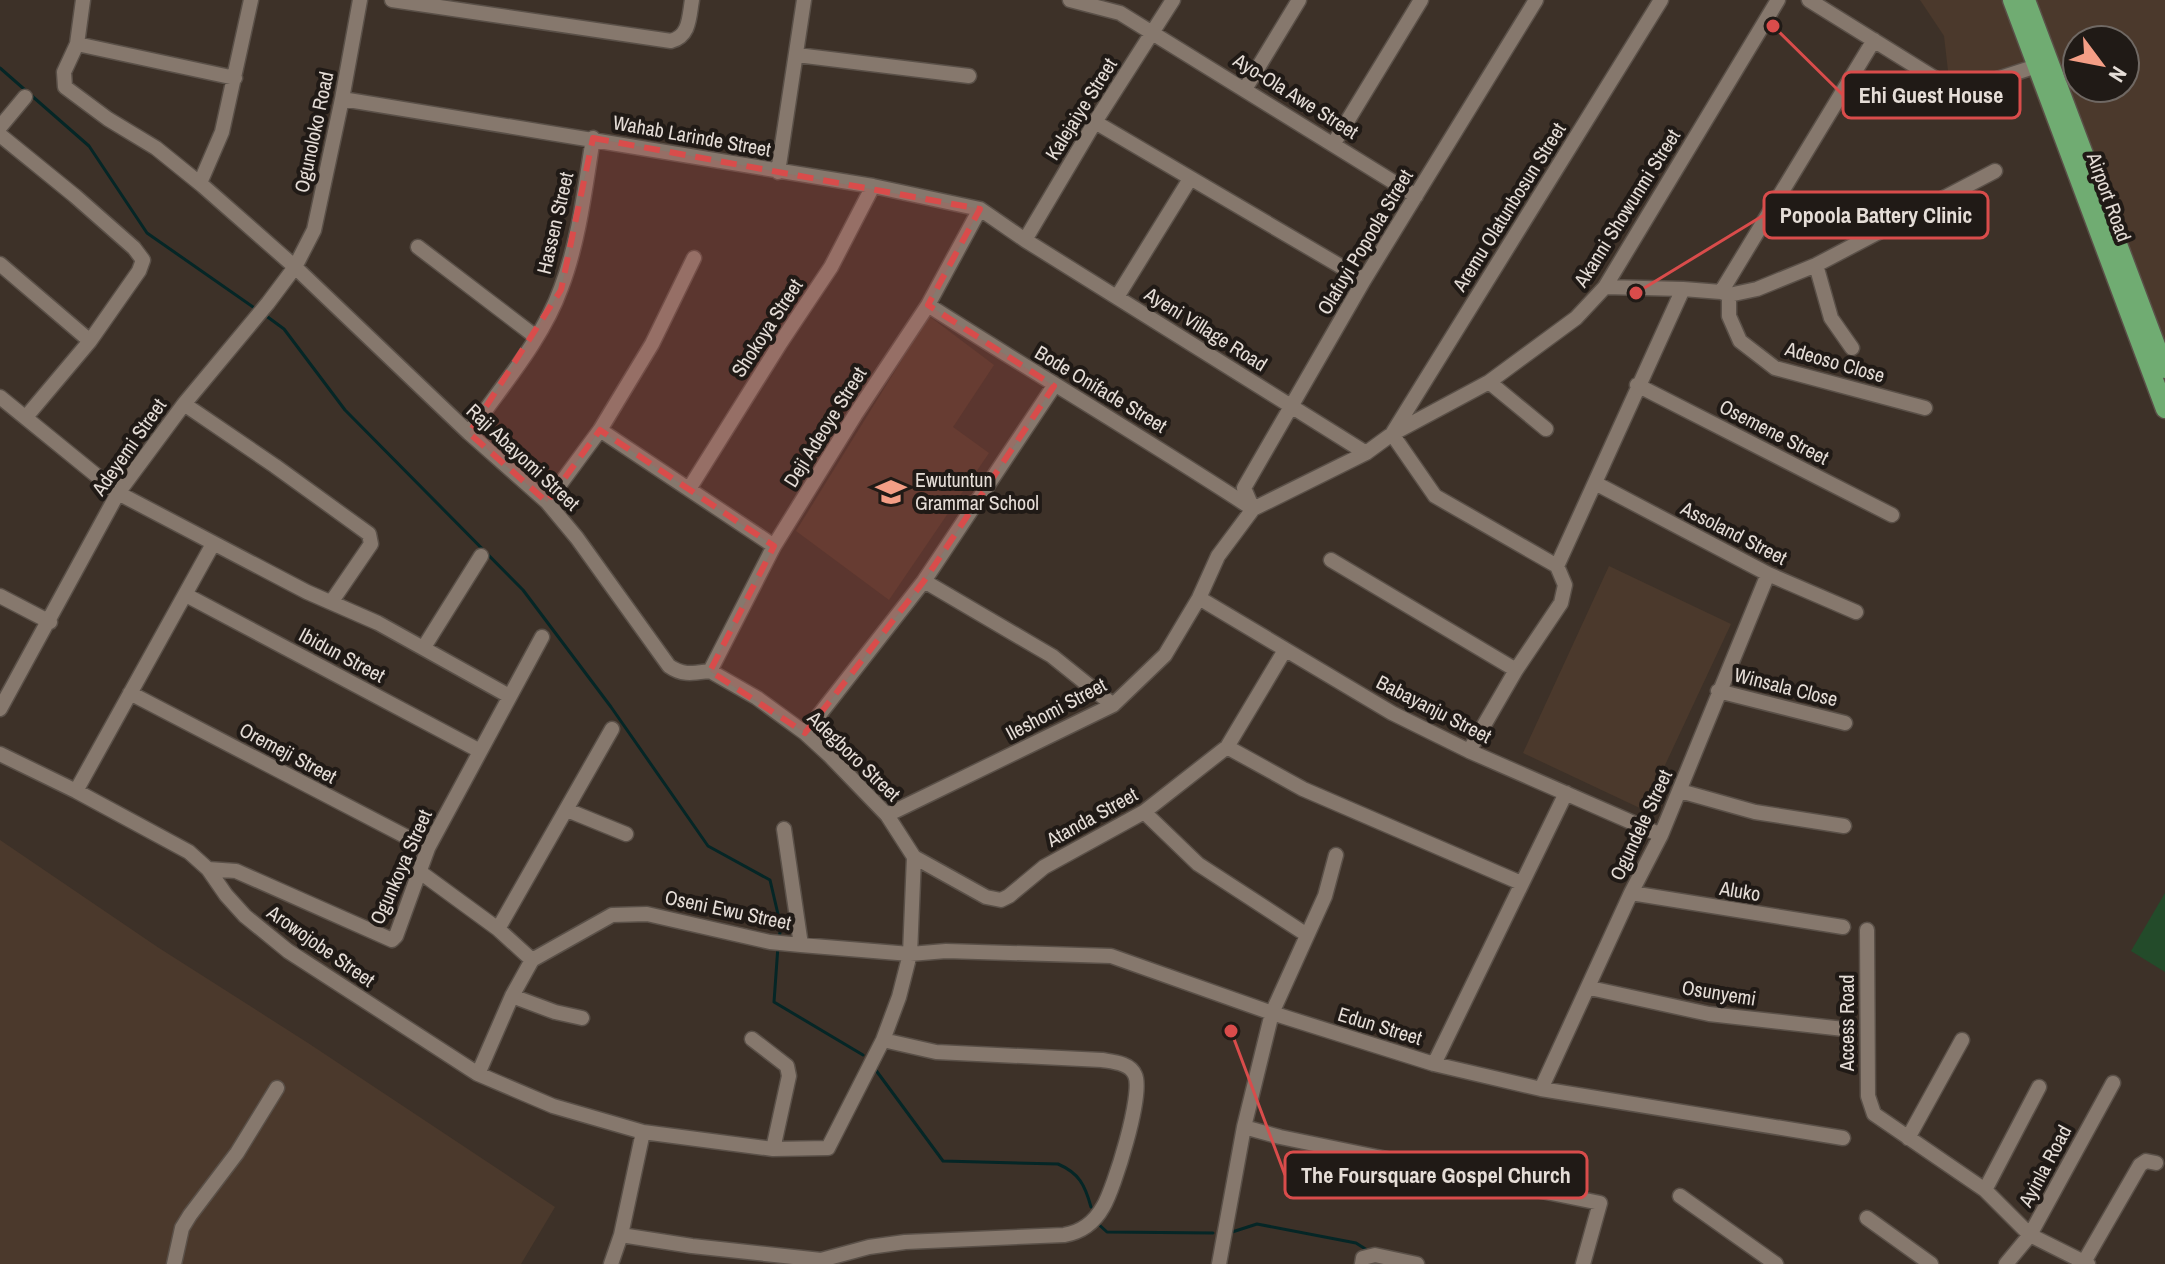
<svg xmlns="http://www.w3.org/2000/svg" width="2165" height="1264" font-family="'Archivo Narrow',sans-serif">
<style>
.built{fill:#4b392c;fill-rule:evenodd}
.green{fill:#234b2a}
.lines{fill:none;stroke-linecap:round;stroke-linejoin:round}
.stream{stroke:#052626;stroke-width:3}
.minor-casing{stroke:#5a5048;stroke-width:17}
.major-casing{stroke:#5a5048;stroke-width:21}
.minor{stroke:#86786d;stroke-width:14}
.major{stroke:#70ac72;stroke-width:18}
.marked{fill:#d94c4b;fill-opacity:0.2;stroke:#d94c4b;stroke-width:6;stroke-dasharray:16 10;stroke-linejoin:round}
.labels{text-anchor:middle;stroke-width:8;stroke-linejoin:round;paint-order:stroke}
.street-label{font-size:20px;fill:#e5ddd7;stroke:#201a16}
.poi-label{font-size:20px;fill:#e5ddd7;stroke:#201a16;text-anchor:start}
.leader{fill:none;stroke:#d94c4b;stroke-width:3}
.callout-dot{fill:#d94c4b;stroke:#201a16;stroke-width:3}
.callout{fill:#201a16;stroke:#d94c4b;stroke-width:3}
.callout-label{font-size:22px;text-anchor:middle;font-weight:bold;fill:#e5ddd7}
</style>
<rect width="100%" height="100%" fill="#3d3128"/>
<path class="built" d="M1920,0H2165V421L2056,137L2050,132L2025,67L1951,97L1944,36ZM2077,40H2125V88H2077Z
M929,316L994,365L953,427L989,453L889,600L796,531Z
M1609,566L1731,624L1644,810L1523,753Z
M0,840L159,948L308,1043L555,1207L521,1264H0Z"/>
<path class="green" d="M2165,893V972L2131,951Z"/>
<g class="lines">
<path class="stream" d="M0,68L89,146L147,233L256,309
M265,315L284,329L345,410L523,590L611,707L708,846L770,880L781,927L779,938
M778,946L774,1002L863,1055
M875,1069L943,1161L1058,1164C1079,1173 1085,1185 1091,1207
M1096,1222L1107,1232L1213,1233
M1229,1233L1257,1224L1356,1243L1367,1250"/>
<g class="minor-casing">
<path id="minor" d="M83,0L77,44L64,72L65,87L108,119L156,148L203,186L295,267L469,433L547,502L577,538L669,666C683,676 694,673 710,671
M392,0L671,41C690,36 689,17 692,0
M1070,0L1120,13L1416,196
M1809,0L1957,92L2037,66
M77,44L235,78
M797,55L969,76
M1245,89L1299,0
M342,99L873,186L980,209L1025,240L1366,453
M1095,122L1364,280
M0,127L25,97
M0,135L75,196L134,248L143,260L139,271L90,341L26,417
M1334,143L1421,0
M778,172L804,0
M200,183L222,132L251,0
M1025,240L1095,122L1173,0
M418,247L536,337
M0,264L90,341
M1816,265L1831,318L1852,348
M1605,287L1683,289L1721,292L1729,295L1757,289L1816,265L1995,171
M1721,292L1874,40
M1729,295V316L1740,341L1775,368L1925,408
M1117,297L1190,179
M928,305C1036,374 1146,439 1253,509
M1489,382L1546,429
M1637,385L1892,515
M0,397L118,493L307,592L378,623L509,696
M184,404L275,466L369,534L371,544L332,601
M600,430L774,546
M469,433C500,388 542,341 561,288C579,241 585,188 593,138
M1597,484L1768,574L1856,612
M689,489L781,342L831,267L873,186
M547,502L600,430L652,344L694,258
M1253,509L1244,488L1364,280L1536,0
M1331,560L1516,670
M1557,566L1435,496L1392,434L1661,0
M924,581L1052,656L1113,705
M186,595L480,751
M0,596L50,622
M1199,598L1392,713L1469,751L1661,835
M424,647L481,556
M710,671L774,546L855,415L928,305L980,209
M1718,691L1845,723
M130,693L428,848
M0,709L118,493L184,404L268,303L295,267L314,230L342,99L360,0
M805,733L924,581L1054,386
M1227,747L1303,789L1521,883
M1469,751L1516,670L1561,603L1565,585L1557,566L1683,289
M0,754L76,791L189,852L208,869L226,895L245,916L288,951L478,1074L553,1106L643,1132L773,1149L828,1148L883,1040L899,997L910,954L914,857L887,815L829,755L805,733L757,698L710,671
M76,791L213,544
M1680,791L1755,812L1844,826
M567,810L626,834
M1144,812L1198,864L1307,935
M887,815L1113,705L1165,655L1199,598L1218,556L1253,509L1366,453L1392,434L1489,382L1576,318L1605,287L1778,0
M784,829L801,945
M914,857L986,897L1001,900L1009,896L1044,867L1144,812L1227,747L1285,650
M208,869L236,871L392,940L396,936L428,848L542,637
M420,872L498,929L532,960
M1631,893L1843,927
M498,929L612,729
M1867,930L1868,1096L1874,1114L1985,1190L2030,1235L2088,1264
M1590,988L1709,1014L1844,1029
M512,996L555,1012L582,1018
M752,1039L787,1066L789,1076L773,1149
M1434,1064L1566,793
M478,1074L512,996L532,960L612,915L647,914L770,942L801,945L910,954L946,951L1111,956L1272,1013L1434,1064L1541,1089L1843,1138
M1541,1089L1631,893L1661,835L1768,574
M1244,1127L1280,1137L1600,1203L1583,1264
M1908,1138L1962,1040
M1985,1190L2039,1087
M1680,1196L1776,1264
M1867,1218L1931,1264
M621,1235L692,1246L821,1260L869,1247L905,1242L1064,1235C1082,1232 1094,1223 1103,1207C1114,1189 1144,1093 1135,1075C1130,1063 1114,1062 1102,1060L936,1052L883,1040
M2084,1262L2140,1165L2146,1161L2156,1163
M174,1264L182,1228L190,1215L237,1153L277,1088
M611,1264L621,1235L643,1132
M1219,1264L1244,1127L1272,1013L1325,896L1336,855
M1362,1264L1363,1258L1375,1255L1417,1264
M2006,1264L2030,1235L2113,1083"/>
</g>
<g class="major-casing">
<path id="major" d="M2012,0L2165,409
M2026,0L2165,369"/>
</g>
<use href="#minor" class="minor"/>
<use href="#major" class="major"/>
</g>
<path class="marked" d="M593,138L980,209L928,305L1054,386L924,581L805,733L710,671L774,546L600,430L547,502L469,433L561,290Z"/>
<defs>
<g id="school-bare" transform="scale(2.4)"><path d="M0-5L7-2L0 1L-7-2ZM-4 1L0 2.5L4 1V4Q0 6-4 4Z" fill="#f49e86" stroke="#201a16" stroke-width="2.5" paint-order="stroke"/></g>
</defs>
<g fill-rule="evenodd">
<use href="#school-bare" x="891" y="492"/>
</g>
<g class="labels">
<g class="street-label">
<text transform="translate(1296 96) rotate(32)" y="7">Ayo-Ola Awe Street</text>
<text transform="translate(1081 109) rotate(-58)" y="7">Kalejaiye Street</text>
<text transform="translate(314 132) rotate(-78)" y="7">Ogunoloko Road</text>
<text transform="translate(692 136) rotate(10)" y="7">Wahab Larinde Street</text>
<text transform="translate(2109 197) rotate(70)" y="7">Airport Road</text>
<text transform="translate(1509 207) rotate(-58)" y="7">Aremu Olatunbosun Street</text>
<text transform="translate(1627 208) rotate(-58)" y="7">Akanni Showunmi Street</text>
<text transform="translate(555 223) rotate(-77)" y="7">Hassen Street</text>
<text transform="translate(1365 242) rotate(-59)" y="7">Olafuyi Popoola Street</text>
<text transform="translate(767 328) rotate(-57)" y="7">Shokoya Street</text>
<text transform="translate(1206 329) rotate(32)" y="7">Ayeni Village Road</text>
<text transform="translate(1835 362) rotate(16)" y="7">Adeoso Close</text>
<text transform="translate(1101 389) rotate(31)" y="7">Bode Onifade Street</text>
<text transform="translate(825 427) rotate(-58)" y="7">Deji Adeoye Street</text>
<text transform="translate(1774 432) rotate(27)" y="7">Osemene Street</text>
<text transform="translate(129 447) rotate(-55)" y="7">Adeyemi Street</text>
<text transform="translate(523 457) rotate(43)" y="7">Raji Abayomi Street</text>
<text transform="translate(1734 533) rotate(27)" y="7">Assoland Street</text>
<text transform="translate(342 655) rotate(28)" y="7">Ibidun Street</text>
<text transform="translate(1786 687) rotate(14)" y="7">Winsala Close</text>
<text transform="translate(1056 709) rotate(-28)" y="7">Ileshomi Street</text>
<text transform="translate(1434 709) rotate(27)" y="7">Babayanju Street</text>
<text transform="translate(288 753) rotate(28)" y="7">Oremeji Street</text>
<text transform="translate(854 756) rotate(44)" y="7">Adegboro Street</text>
<text transform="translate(1092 817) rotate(-29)" y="7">Atanda Street</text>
<text transform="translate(1641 825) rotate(-65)" y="7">Ogundele Street</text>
<text transform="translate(401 867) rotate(-66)" y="7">Ogunkoya Street</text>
<text transform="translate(1740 891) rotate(9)" y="7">Aluko</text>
<text transform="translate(728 910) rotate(12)" y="7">Oseni Ewu Street</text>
<text transform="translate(321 946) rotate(35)" y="7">Arowojobe Street</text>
<text transform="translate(1719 993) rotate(9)" y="7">Osunyemi</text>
<text transform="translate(1847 1023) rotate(-90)" y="7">Access Road</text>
<text transform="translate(1380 1026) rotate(17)" y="7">Edun Street</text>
<text transform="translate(2045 1166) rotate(-62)" y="7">Ayinla Road</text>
</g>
<g class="poi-label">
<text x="915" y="487">Ewutuntun<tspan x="915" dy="23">Grammar School</tspan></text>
</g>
</g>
<path class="leader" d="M1773 26L1843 95M1636 293L1764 215M1231 1031L1285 1175"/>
<g class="callout-dot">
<circle cx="1773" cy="26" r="8"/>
<circle cx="1636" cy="293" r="8"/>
<circle cx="1231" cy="1031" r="8"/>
</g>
<g class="callout">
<rect x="1843" y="72" width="177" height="46" rx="8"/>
<rect x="1764" y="192" width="224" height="46" rx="8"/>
<rect x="1285" y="1152" width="302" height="46" rx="8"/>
</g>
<g class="callout-label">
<text x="1931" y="103">Ehi Guest House</text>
<text x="1876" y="223">Popoola Battery Clinic</text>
<text x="1436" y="1183">The Foursquare Gospel Church</text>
</g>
<g transform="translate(2101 64) rotate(122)"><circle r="38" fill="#201a16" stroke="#6f6863" stroke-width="2"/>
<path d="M0-6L14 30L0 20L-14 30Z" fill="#f49e86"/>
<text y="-12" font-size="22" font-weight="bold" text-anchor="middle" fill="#e5ddd7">N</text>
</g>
</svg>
